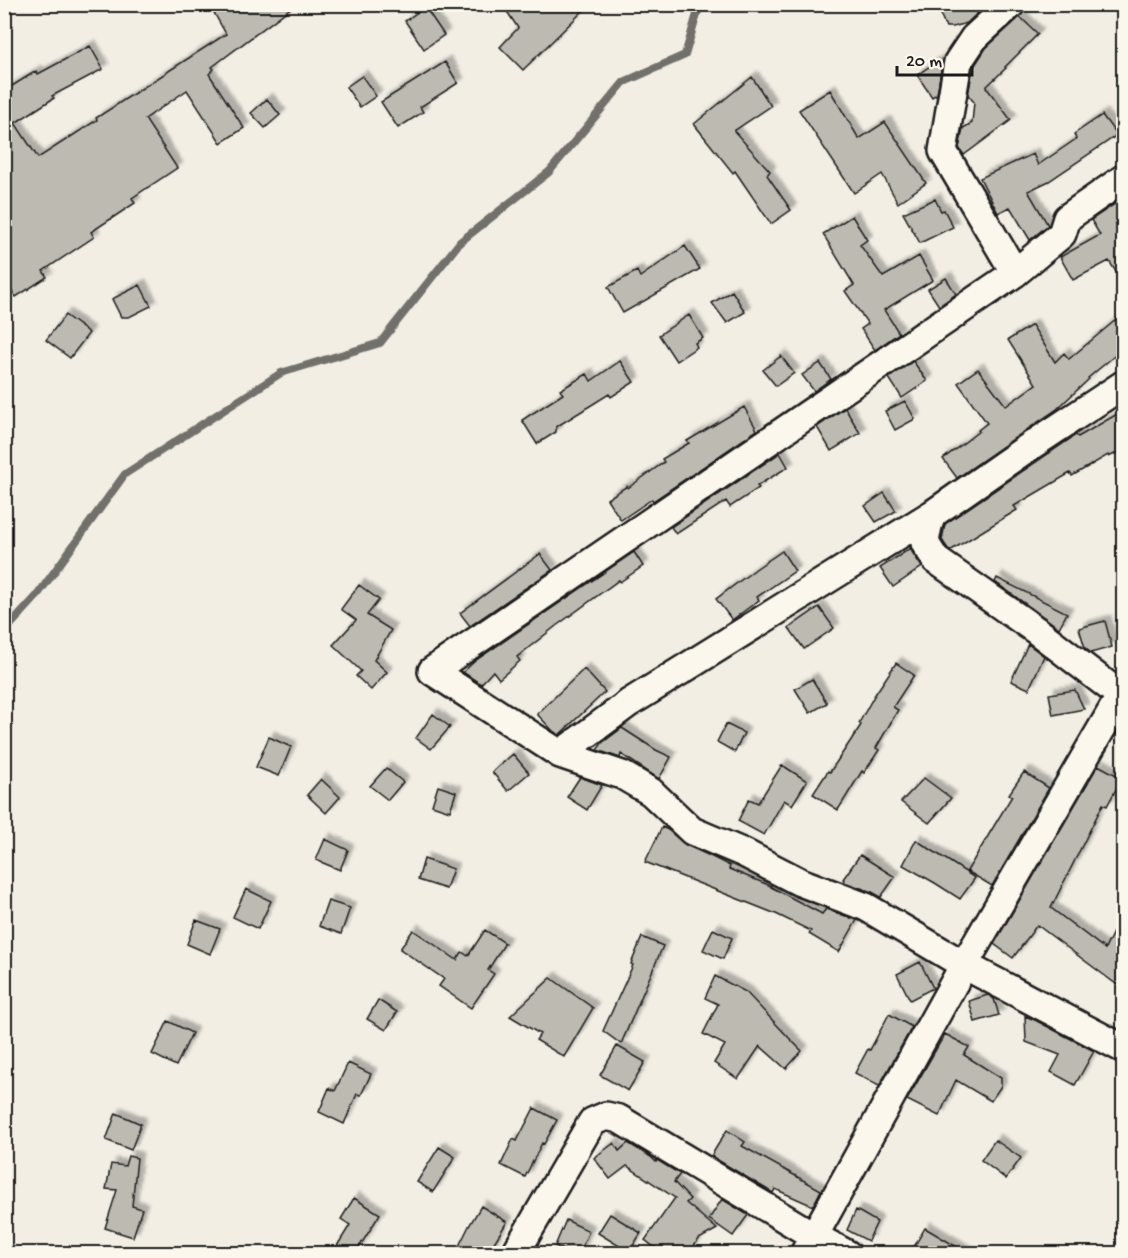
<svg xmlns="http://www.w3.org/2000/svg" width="1128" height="1258" font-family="'Gochi Hand',sans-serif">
	<defs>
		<filter id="shadow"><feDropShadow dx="5.5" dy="-5.5" stdDeviation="1.5" flood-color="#0004"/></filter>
	</defs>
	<rect width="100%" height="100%" fill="#f2eee4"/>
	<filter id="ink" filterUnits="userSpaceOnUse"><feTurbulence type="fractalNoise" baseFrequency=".0167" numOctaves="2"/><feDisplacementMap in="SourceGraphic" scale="12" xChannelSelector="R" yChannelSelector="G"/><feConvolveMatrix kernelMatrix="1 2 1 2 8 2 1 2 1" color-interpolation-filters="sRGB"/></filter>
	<g filter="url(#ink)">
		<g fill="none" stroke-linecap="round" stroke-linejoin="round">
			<path stroke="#716f6b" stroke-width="8" d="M 4,632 L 36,597 L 125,474 L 281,373 L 380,343 L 460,242 L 549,172 L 624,82 L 685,55 L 700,4"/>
		</g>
		<path fill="#bdbab1" stroke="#1c1c1c" stroke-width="1.5" filter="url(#shadow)" d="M 209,4 L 296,4 L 212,67 L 214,69 L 209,74 L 244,128 L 221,143 L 187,90 L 145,119 L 177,168 L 132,198 L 135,203 L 91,232 L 94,237 L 43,271 L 47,277 L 16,297 L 4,280 L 4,91 L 36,71 L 38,74 L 90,46 L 103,69 L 52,96 L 54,98 L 15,123 L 38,158 L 97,120 L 96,118 L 226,34 Z
			M 502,4 L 590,4 L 523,70 L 500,47 L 518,28 Z
			M 950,4 L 987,4 L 967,23 L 953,27 L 946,27 L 941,16 L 944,9 Z
			M 425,7 L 444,35 L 424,49 L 405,21 Z
			M 1020,17 L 1038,34 L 1005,67 L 1006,68 L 986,87 L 1011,120 L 964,155 L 959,148 L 963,128 L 972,123 L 974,102 L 968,95 L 973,68 L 986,48 Z
			M 939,60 L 942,64 L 937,94 L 932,97 L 917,75 Z
			M 445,62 L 458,83 L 420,107 L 423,112 L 398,128 L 381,102 Z
			M 362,76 L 376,96 L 360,107 L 346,87 Z
			M 752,77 L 771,106 L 734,131 L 770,171 L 767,175 L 791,210 L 771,224 L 735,171 L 733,173 L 694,124 Z
			M 830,90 L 859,139 L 885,122 L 926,183 L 898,203 L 882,174 L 854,193 L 799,110 Z
			M 267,99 L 280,115 L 265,128 L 251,113 Z
			M 1102,115 L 1117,135 L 1049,181 L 1028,191 L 1048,225 L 1030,240 L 1010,207 L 998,213 L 980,178 L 1033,154 L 1038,165 L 1076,139 L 1074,134 Z
			M 935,199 L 941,211 L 944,210 L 953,227 L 920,243 L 903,213 Z
			M 1124,201 L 1124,284 L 1109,261 L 1073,280 L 1060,257 L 1100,235 L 1091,220 L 1118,202 Z
			M 852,216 L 867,240 L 860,245 L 883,277 L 919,256 L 933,280 L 884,310 L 899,333 L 875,350 L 861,329 L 868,324 L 845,291 L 854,285 L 823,234 Z
			M 685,246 L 700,269 L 623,313 L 608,287 L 637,271 L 640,277 Z
			M 946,278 L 956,294 L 939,306 L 928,289 Z
			M 140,285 L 151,306 L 129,317 L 121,317 L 112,299 Z
			M 732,291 L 745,312 L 727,323 L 712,303 Z
			M 1124,313 L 1124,348 L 1088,378 L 1089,379 L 1057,409 L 957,478 L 943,459 L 979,431 L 978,430 L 987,423 L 958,383 L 978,369 L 1006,406 L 1036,384 L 1008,340 L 1032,325 L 1055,362 L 1064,353 L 1069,359 Z
			M 65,315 L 89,333 L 70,358 L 46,340 Z
			M 689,315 L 703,338 L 695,343 L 697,347 L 676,361 L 659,335 Z
			M 781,356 L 794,373 L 776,386 L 763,370 Z
			M 620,361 L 634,382 L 611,397 L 609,394 L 556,427 L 556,432 L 537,444 L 522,420 L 563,394 L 560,390 L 587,374 L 591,381 Z
			M 913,361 L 927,381 L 902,398 L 889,378 Z
			M 820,363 L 831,379 L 814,391 L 802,375 Z
			M 905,401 L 915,419 L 895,430 L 885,411 Z
			M 744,407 L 757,430 L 653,501 L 652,499 L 621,520 L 607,499 L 627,486 L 628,488 L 664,462 L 662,459 L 689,443 L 687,441 Z
			M 845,408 L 860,433 L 831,451 L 817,427 Z
			M 1124,410 L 1124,449 L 1109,457 L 1108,455 L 1072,476 L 1070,473 L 1014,506 L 1017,510 L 950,551 L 948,549 L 942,540 L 945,524 L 1076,435 L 1078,437 Z
			M 780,453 L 788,467 L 757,486 L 759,488 L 730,507 L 726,501 L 676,534 L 671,527 Z
			M 884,493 L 896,511 L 876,522 L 865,506 Z
			M 911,548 L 912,552 L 922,567 L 893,587 L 880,568 Z
			M 782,551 L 795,571 L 757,597 L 759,600 L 732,620 L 716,599 L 757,568 Z
			M 634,552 L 643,566 L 620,582 L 619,580 L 556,626 L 517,657 L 520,661 L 499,679 L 493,671 L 481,684 L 463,672 L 475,661 Z
			M 540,554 L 552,570 L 470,626 L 460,613 Z
			M 997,578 L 1067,613 L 1059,628 L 995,582 Z
			M 359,585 L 379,600 L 367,615 L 391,630 L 374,660 L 387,672 L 371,690 L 356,676 L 361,671 L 333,645 L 356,620 L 341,609 Z
			M 819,607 L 834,628 L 804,649 L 789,628 Z
			M 1105,621 L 1112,647 L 1091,653 L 1085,648 L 1079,628 Z
			M 1028,644 L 1044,656 L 1029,689 L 1011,681 Z
			M 896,663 L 914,675 L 893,707 L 898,710 L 876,748 L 879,750 L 864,773 L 862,771 L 838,810 L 813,794 L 828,771 L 830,772 L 861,725 L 859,723 L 874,696 Z
			M 584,669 L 605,692 L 559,735 L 553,731 L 537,714 Z
			M 812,679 L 827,703 L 810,713 L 795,689 Z
			M 1075,690 L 1084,709 L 1053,715 L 1049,694 Z
			M 433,714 L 450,727 L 431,749 L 416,738 Z
			M 726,724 L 744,733 L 735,752 L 717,742 Z
			M 622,728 L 656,750 L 671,757 L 659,779 L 621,754 L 620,758 L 597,750 L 602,743 Z
			M 269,737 L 291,747 L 279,776 L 256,767 Z
			M 513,754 L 529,773 L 508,791 L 492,772 Z
			M 782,765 L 807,781 L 792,805 L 784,800 L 764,835 L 738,821 L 749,799 L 758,803 Z
			M 1098,765 L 1122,778 L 1107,806 L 1103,804 L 1051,908 L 1105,949 L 1124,909 L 1124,990 L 1037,925 L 1013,958 L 994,944 Z
			M 386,768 L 403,782 L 388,800 L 370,786 Z
			M 1024,772 L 1049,788 L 992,886 L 967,871 L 1012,796 L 1009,794 Z
			M 580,777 L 602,785 L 587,810 L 567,797 Z
			M 924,778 L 951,798 L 929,823 L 901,802 Z
			M 321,779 L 340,797 L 326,813 L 307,795 Z
			M 438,786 L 456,792 L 450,811 L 432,805 Z
			M 662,827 L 668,830 L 686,845 L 710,856 L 730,866 L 729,869 L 771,886 L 771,887 L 822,914 L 826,909 L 857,920 L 839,952 L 809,934 L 811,931 L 776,914 L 645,862 Z
			M 325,839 L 348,850 L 340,870 L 316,860 Z
			M 916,840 L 975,878 L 960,899 L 935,883 L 903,865 Z
			M 860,855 L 895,877 L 881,897 L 872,892 L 844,882 L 845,880 L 843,879 Z
			M 424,859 L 453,869 L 446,889 L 418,880 Z
			M 246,889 L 271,901 L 258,929 L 233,917 Z
			M 328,901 L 350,908 L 341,934 L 319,926 Z
			M 196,920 L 220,929 L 210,954 L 187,944 Z
			M 713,929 L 732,938 L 723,959 L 703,950 Z
			M 413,930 L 457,960 L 462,952 L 468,956 L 485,930 L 505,943 L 488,970 L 494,974 L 471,1008 L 439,986 L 444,979 L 400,949 Z
			M 642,937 L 663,946 L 621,1044 L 603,1031 L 633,965 L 631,964 Z
			M 920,962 L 933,988 L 910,1000 L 897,974 Z
			M 715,976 L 746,992 L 791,1040 L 802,1051 L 786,1069 L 760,1046 L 738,1079 L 714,1063 L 725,1045 L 703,1034 L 718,1004 L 705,998 Z
			M 551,978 L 593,1008 L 564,1057 L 536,1040 L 540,1034 L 510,1016 Z
			M 988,995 L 994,999 L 999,1015 L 975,1022 L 969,1001 Z
			M 378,1000 L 397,1012 L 386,1030 L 367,1019 Z
			M 889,1014 L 912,1027 L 879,1086 L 855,1073 L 868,1049 L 870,1050 Z
			M 1025,1016 L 1035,1020 L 1094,1051 L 1075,1085 L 1051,1072 L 1060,1055 L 1026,1042 Z
			M 168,1021 L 192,1033 L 176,1066 L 152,1054 Z
			M 945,1034 L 969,1047 L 964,1055 L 1001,1078 L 1001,1086 L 991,1101 L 956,1080 L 939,1116 L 907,1100 Z
			M 617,1046 L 645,1062 L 628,1091 L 600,1075 Z
			M 348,1063 L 371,1074 L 361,1095 L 357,1094 L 344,1124 L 319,1112 L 329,1088 L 335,1091 Z
			M 534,1108 L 557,1120 L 544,1144 L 542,1143 L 525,1177 L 501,1165 L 513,1139 L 517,1141 Z
			M 116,1113 L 141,1124 L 131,1150 L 106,1140 Z
			M 727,1130 L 745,1142 L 742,1146 L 821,1190 L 813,1206 L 775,1189 L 773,1193 L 711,1156 Z
			M 995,1140 L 1021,1158 L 1006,1179 L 981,1160 Z
			M 614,1143 L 619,1151 L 628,1143 L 651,1157 L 656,1162 L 657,1160 L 680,1174 L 674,1182 L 690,1199 L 686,1203 L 717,1229 L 699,1239 L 688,1254 L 663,1254 L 645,1240 L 675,1198 L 627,1166 L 610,1179 L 594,1158 Z
			M 439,1147 L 455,1157 L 433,1192 L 417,1182 Z
			M 128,1156 L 137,1158 L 132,1206 L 142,1209 L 133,1237 L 105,1228 L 117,1190 L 106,1189 L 111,1164 L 125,1166 Z
			M 354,1198 L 380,1214 L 355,1254 L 332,1254 L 350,1225 L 341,1219 Z
			M 722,1199 L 748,1215 L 733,1236 L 709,1219 Z
			M 481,1206 L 507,1222 L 487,1254 L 455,1254 L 469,1226 Z
			M 856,1210 L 877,1222 L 868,1241 L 847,1230 Z
			M 610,1214 L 641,1233 L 629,1252 L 598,1233 Z
			M 566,1220 L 589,1231 L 579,1254 L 573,1254 L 555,1246 Z
			M 925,1228 L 969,1254 L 910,1254 Z"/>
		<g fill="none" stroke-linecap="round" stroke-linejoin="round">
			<defs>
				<path id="minor" d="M 1011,4 L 974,38 L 958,62 L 943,151 L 1015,273
					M 1124,384 L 1023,451 L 934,513 C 927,522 927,532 925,543 L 936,560 L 1037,631 L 1124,698
					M 934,513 L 629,703 L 560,754 L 432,671 L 1015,273 L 1062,234 L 1067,218 L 1124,178
					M 560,754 L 622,775 L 651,792 L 692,831 L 744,853 L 800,882 L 866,907 L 964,965 L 1124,1049
					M 515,1254 L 592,1122 L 606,1116 L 619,1119 L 814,1236 L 847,1254
					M 804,1254 L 964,965 L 1124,690"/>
			</defs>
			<use href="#minor" stroke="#1c1c1c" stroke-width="32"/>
			<use href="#minor" stroke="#fbf7ec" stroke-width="27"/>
		</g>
	</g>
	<rect width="1128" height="1258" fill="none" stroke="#fbf7ec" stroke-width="24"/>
	<rect x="12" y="12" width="1104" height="1234" fill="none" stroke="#1c1c1c" stroke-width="2" filter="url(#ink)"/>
	<path d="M897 66v9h75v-9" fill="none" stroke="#1c1c1c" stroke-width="3"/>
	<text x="906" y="66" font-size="18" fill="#1c1c1c" stroke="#fbf7ec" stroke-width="4.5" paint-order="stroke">20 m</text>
</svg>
